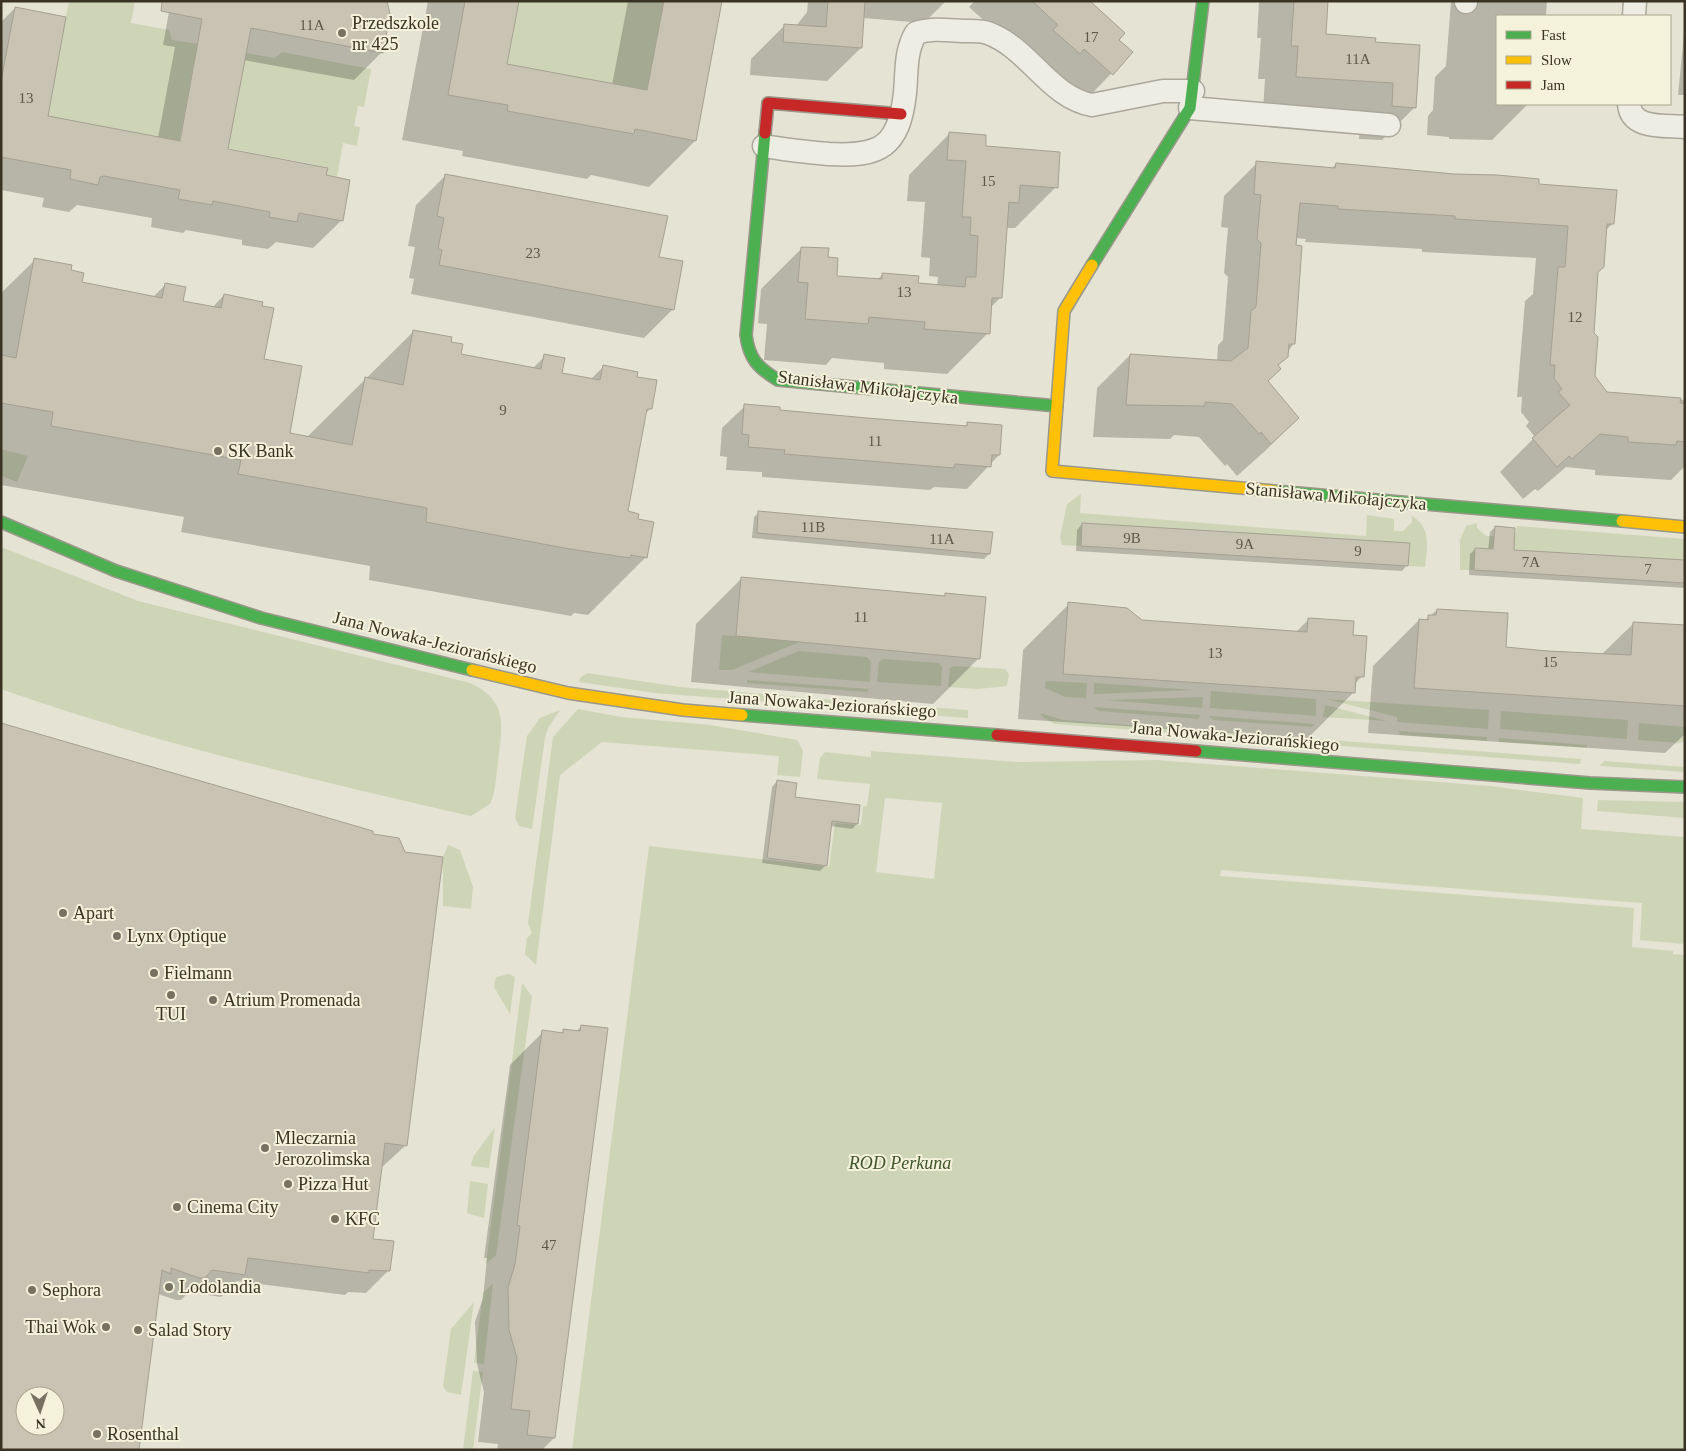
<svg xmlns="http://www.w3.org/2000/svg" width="1686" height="1451" font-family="Georgia,serif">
	<rect width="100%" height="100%" fill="#e5e3d3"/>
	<path fill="#ced5b7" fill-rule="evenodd" d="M 69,1 L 135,1 L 131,23 L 169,30 L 172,40 L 198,44 L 179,141 L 47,116 Z
		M 519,1 L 664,1 L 647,90 L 507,64 Z
		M 282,52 L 371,69 L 364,107 L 358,106 L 354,126 L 360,127 L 357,146 L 343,143 L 337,177 L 326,175 L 327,167 L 227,148 L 246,53 L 275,58 Z
		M 1,449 L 28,456 L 17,482 L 1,476 Z
		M 1081,494 L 1080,513 L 1366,536 L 1367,515 L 1394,519 L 1394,531 L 1403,531 L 1412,522 L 1412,516 C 1432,528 1427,548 1425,567 L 1408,566 L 1409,543 L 1308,537 L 1306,560 L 1290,559 L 1291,536 L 1082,523 L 1081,546 L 1062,545 L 1060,537 L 1067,504 Z
		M 1477,523 L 1477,528 L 1486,536 L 1515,537 L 1517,526 L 1685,539 L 1685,560 L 1611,556 L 1610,579 L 1588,577 L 1589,555 L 1475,548 L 1474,570 L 1460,570 L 1460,540 L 1466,526 Z
		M 1,547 L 138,601 L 470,683 C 509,701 502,726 498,762 C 496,776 496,791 490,804 L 471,816 L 453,812 C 301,777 148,741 1,689 Z
		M 722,635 L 802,641 L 732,670 L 719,670 Z
		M 799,651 L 867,657 L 871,662 L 870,682 L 748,672 Z
		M 883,659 L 939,663 L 942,667 L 941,686 L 877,682 L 879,662 Z
		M 954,666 L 1005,669 L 1009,674 L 1007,686 L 978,689 L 948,687 L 950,668 Z
		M 587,673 L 680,687 L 859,702 L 859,709 L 655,693 L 579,682 L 580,678 Z
		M 747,680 L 869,689 L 867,692 L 747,683 Z
		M 1046,681 L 1087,683 L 1086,698 L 1065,697 L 1045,688 Z
		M 1094,683 L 1194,690 L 1097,694 L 1094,694 Z
		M 1211,691 L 1316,699 L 1316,716 L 1210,708 Z
		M 1203,697 L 1202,708 L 1105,700 Z
		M 1326,699 L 1489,710 L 1488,729 L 1397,722 L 1397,717 Z
		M 875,703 L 968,710 L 968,718 L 874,711 Z
		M 1325,705 L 1387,721 L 1323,717 Z
		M 1094,707 L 1201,715 L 1198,719 L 1098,711 Z
		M 578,709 L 621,717 L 710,725 L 797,740 L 803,751 L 800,777 L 777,775 L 779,756 L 602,742 L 560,775 L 536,965 L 525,954 L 527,938 L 532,933 L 528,923 L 553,737 Z
		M 560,710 L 548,728 L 545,738 L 532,829 L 519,826 L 515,818 L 527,736 L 540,718 Z
		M 1501,711 L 1628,720 L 1627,739 L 1500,729 Z
		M 1040,713 L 1063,720 L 1581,759 L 1580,764 L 1055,724 L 1044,718 Z
		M 1209,716 L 1315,724 L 1312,727 L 1213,720 Z
		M 1639,723 L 1685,727 L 1685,741 L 1679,743 L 1638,740 Z
		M 1398,731 L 1487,737 L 1487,741 L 1401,735 Z
		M 1499,738 L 1587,745 L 1587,748 L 1499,742 Z
		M 871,751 L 1019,762 L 1156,760 L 1490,786 L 1583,798 L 1581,829 L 1685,837 L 1685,944 L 1640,940 L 1642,903 L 1221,870 L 1220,876 L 1634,908 L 1632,947 L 1673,951 L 1673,954 L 1685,955 L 1685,1450 L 572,1450 L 649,846 L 829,867 L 835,823 L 861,825 L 863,806 L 867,806 L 870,784 L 817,779 L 820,758 L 825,752 L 871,757 ZM 885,798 L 942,803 L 934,879 L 876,872 Z
		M 1604,761 L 1685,767 L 1685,772 L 1600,766 Z
		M 1598,800 L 1685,802 L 1685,818 L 1597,811 Z
		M 448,845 L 460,850 L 473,887 L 471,909 L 443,906 L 443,857 Z
		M 509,974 L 515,977 L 510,1014 L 494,987 L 496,977 Z
		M 522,983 L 532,996 L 496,1255 L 486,1264 Z
		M 495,1127 L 489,1168 L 471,1166 L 473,1157 Z
		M 470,1181 L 488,1184 L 484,1218 L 467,1213 Z
		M 493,1283 L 484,1364 L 474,1363 L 483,1293 Z
		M 474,1302 L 461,1395 L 447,1392 L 443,1386 L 451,1329 Z
		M 473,1371 L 483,1372 L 473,1450 L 463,1450 Z"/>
	<path fill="#0003" fill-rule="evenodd" d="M 171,1 L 382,52 L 354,80 L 243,60 L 227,150 L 325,176 L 342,220 L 313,248 L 276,242 L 268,249 L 242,245 L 242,240 L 186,230 L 183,233 L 151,227 L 152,218 L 77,205 L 69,212 L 42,207 L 44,198 L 1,190 L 1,22 L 15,8 L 47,117 L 158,138 L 175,47 L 163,45 Z
		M 428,1 L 517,1 L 505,65 L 612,85 L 628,1 L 721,1 L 695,141 L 649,187 L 591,175 L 587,179 L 462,156 L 463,151 L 402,140 Z
		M 808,1 L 946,1 L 924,23 L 863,18 L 861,48 L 827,81 L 750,75 L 751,59 L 784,26 L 796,26 L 807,12 Z
		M 975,1 L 1088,1 L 1117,40 L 1131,53 L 1079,107 L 969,7 Z
		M 1259,1 L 1327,1 L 1325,36 L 1374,43 L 1415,107 L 1382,140 L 1359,139 L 1361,116 L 1263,110 L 1265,79 L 1258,79 L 1261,38 L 1257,38 Z
		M 1451,1 L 1547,1 L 1546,16 L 1497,16 L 1497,104 L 1528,104 L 1492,140 L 1449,139 L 1449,137 L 1427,135 L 1428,116 L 1433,110 L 1435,77 L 1446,66 Z
		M 1685,24 L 1685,95 L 1678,95 Z
		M 950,133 L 985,147 L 1056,187 L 1015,228 L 1006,228 L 1000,298 L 990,308 L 988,333 L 947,374 L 884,369 L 884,363 L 832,358 L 826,365 L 764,360 L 767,324 L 758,323 L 761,289 L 802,248 L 826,258 L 835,277 L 877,280 L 883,274 L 917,284 L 937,286 L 938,277 L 929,276 L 930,258 L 921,257 L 925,202 L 907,201 L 909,175 Z
		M 1257,163 L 1331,169 L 1336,164 L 1537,185 L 1613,223 L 1606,230 L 1597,272 L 1593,334 L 1594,377 L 1606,393 L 1685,400 L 1685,466 L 1671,480 L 1595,475 L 1595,470 L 1566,467 L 1538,491 L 1535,489 L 1523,499 L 1500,472 L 1535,437 L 1526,426 L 1529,422 L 1521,412 L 1522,397 L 1517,397 L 1525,301 L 1533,294 L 1536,258 L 1422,252 L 1422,249 L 1305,242 L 1306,239 L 1295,238 L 1294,343 L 1267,382 L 1298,418 L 1265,451 L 1237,476 L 1227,464 L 1225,466 L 1199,437 L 1174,435 L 1170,439 L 1093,437 L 1097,388 L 1130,355 L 1217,362 L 1218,345 L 1223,340 L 1228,277 L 1224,273 L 1228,228 L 1221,227 L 1224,196 Z
		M 445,176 L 658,258 L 673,309 L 644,338 L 411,294 L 414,279 L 409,278 L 415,247 L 408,246 L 416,205 Z
		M 35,260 L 70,271 L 81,283 L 153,297 L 166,284 L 182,302 L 212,308 L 224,295 L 263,360 L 288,434 L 307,437 L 414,331 L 450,343 L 460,355 L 532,369 L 545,356 L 560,374 L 591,379 L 603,367 L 636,378 L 651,408 L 645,414 L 626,512 L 637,520 L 646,557 L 588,615 L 574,613 L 571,616 L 369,580 L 370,566 L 181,532 L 184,517 L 1,485 L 1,293 Z
		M 745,406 L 778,411 L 964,427 L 967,424 L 999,455 L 967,489 L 934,487 L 930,490 L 762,477 L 762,472 L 726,470 L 727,457 L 720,456 L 722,428 Z
		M 759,512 L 989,554 L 984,559 L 752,538 L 754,517 Z
		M 1082,524 L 1407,565 L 1402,571 L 1076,551 L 1077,530 Z
		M 1495,527 L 1513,551 L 1685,561 L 1685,588 L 1469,575 L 1470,554 L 1475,549 L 1488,550 L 1490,532 Z
		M 742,578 L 943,597 L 945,595 L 979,658 L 933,704 L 691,682 L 696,624 Z
		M 1069,604 L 1141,621 L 1296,632 L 1309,619 L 1351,636 L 1362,676 L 1354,685 L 1354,692 L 1308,738 L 1018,719 L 1023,650 Z
		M 1437,610 L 1504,648 L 1602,654 L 1634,623 L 1685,626 L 1685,734 L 1665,753 L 1368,733 L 1373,666 L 1419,620 L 1424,621 Z
		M 1,725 L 405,1146 L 381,1168 L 372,1240 L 389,1270 L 366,1293 L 348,1292 L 345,1295 L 237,1281 L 221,1297 L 189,1292 L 181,1300 L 176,1300 L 158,1294 L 138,1450 L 1,1450 ZM 25,1396 L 55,1396 L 55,1426 L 25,1426 Z
		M 777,781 L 794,798 L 857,824 L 852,829 L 830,826 L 825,866 L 820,871 L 762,863 L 772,787 Z
		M 581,1026 L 607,1029 L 554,1438 L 542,1450 L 497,1450 L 498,1444 L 478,1442 L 484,1392 L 477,1364 L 475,1322 L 483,1298 L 487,1258 L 484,1258 L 510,1065 L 543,1032 L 560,1034 L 564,1030 L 576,1032 Z"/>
	<path fill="#c9c3b4" stroke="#a5a092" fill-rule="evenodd" d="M 162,1 L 387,1 L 390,14 L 383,53 L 251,28 L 228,149 L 328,168 L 326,175 L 350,180 L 343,221 L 299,213 L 297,222 L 269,217 L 270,212 L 213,201 L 212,205 L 178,199 L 180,190 L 104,176 L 100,177 L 98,185 L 70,179 L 71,170 L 1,157 L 1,81 L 15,7 L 66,17 L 48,116 L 180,141 L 202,19 L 161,11 Z
		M 465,1 L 519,1 L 507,64 L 647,90 L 664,1 L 722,1 L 696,141 L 635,129 L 634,134 L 507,111 L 508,105 L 448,95 Z
		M 828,1 L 865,1 L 862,48 L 783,42 L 784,24 L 826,27 Z
		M 1032,1 L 1090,1 L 1125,33 L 1119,40 L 1133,52 L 1113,75 L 1084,49 L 1080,54 L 1053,30 L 1058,25 Z
		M 1294,1 L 1328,1 L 1326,34 L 1376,38 L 1375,42 L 1420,45 L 1416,108 L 1392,106 L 1393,83 L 1296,77 L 1298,46 L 1291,46 Z
		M 949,132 L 986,135 L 986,146 L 1060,152 L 1058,188 L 1020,185 L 1019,203 L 1009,202 L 1002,298 L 992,298 L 990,334 L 924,329 L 925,322 L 869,317 L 868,324 L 805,319 L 808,283 L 798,282 L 801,247 L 829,248 L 828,257 L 838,258 L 837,276 L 882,279 L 882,273 L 919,276 L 918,283 L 965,287 L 966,277 L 976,277 L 978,236 L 970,235 L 971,217 L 962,217 L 966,161 L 947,160 Z
		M 1256,161 L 1335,168 L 1336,163 L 1454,174 L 1497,175 L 1539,179 L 1539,184 L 1617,190 L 1614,224 L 1607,224 L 1604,267 L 1598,272 L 1594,333 L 1598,337 L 1595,376 L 1607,392 L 1681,398 L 1680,403 L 1685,403 L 1685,442 L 1677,441 L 1676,445 L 1628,442 L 1628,437 L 1600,434 L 1572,459 L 1569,456 L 1557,467 L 1532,438 L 1570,405 L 1558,392 L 1562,389 L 1554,378 L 1555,365 L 1550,365 L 1558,267 L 1565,267 L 1568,226 L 1455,219 L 1455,216 L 1338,209 L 1338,206 L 1300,203 L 1296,245 L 1302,246 L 1295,344 L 1289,344 L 1288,357 L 1278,365 L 1281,369 L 1268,381 L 1299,418 L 1271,444 L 1261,432 L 1259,434 L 1232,404 L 1205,402 L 1205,406 L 1126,405 L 1130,354 L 1231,361 L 1248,348 L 1251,311 L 1256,307 L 1261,243 L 1257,239 L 1261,195 L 1254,194 Z
		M 445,174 L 668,216 L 659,257 L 683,261 L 674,310 L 439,265 L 442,250 L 438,249 L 444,218 L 437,216 Z
		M 34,258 L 72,265 L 71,270 L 84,273 L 82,282 L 162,298 L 165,283 L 186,287 L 183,301 L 221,308 L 224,294 L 263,302 L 262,306 L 274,308 L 264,359 L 302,366 L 290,433 L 352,445 L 365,377 L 403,385 L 413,330 L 452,337 L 451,342 L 463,344 L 461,354 L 541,369 L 544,354 L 565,358 L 562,373 L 600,380 L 603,365 L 638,372 L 637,377 L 657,380 L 652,409 L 647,409 L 628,511 L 639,514 L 638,519 L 654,522 L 647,558 L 631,555 L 630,558 L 570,549 L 426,522 L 427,508 L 238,474 L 241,460 L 51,426 L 53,412 L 1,403 L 1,355 L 16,358 Z
		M 744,404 L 780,407 L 780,410 L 867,418 L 967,426 L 967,422 L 1002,425 L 1000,455 L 992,455 L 991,467 L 955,464 L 954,468 L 784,454 L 785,450 L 748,447 L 749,435 L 742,434 Z
		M 758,511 L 993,532 L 990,554 L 757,533 Z
		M 1082,523 L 1410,543 L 1408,566 L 1081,546 Z
		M 1495,526 L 1515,528 L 1514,550 L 1685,560 L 1685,583 L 1474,570 L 1475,548 L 1493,549 Z
		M 741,577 L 945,596 L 945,593 L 986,597 L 980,659 L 736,636 Z
		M 1068,602 L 1127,608 L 1142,620 L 1307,632 L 1308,618 L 1354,621 L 1353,635 L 1367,636 L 1364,677 L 1356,677 L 1355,693 L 1063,674 Z
		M 1437,609 L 1508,613 L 1506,647 L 1547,651 L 1631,655 L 1633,622 L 1685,625 L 1685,706 L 1414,688 L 1419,619 L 1428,620 L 1428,615 L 1436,615 Z
		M 1,723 L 373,831 L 373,834 L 399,838 L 405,852 L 443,857 L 407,1146 L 385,1143 L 373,1239 L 394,1241 L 390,1271 L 369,1270 L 369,1273 L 248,1258 L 245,1275 L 212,1270 L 205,1278 L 199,1278 L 171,1268 L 171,1274 L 162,1270 L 139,1450 L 1,1450 ZM 25,1396 L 55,1396 L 55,1426 L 25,1426 Z
		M 777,780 L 797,783 L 795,797 L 860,805 L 858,824 L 832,821 L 827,866 L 767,858 Z
		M 581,1025 L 608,1028 L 555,1438 L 527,1435 L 530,1411 L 511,1409 L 517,1358 L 509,1330 L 508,1288 L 515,1264 L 520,1226 L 517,1225 L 542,1030 L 563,1033 L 563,1029 L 580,1031 Z"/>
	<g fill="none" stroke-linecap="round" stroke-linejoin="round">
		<defs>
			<path id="street" d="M 1466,2 L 1466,1
				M 1634,16 L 1635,1
				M 1629,104 C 1631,130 1665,125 1685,127
				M 1190,108 L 1389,125
				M 764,146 C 786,150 807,152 829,154 C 880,157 899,147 905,93 C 907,72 905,51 916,33 C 931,28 945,30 962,31 C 970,31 980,30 988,33 C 1029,48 1049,97 1092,105 L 1163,91 L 1193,91"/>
			<path id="fast" d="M 765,133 L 746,335 C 749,359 758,368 778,380 L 1057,406
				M 1092,265 L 1190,108 L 1203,1
				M 1274,491 L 1622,521
				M 1,522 L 116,571 L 261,618 L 472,670
				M 742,715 L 997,735
				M 1196,751 L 1590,783 L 1685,787"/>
			<path id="slow" d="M 1092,265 L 1064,311 L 1052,471 L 1274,491
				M 1622,521 L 1685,527
				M 472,670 L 568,693 L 683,710 L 742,715"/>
			<path id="jam" d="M 765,133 L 768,103 L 901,114
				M 997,735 L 1196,751"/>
		</defs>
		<use href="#street" stroke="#aba89b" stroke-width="25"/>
		<use href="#fast" stroke="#9a978b" stroke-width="14"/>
		<use href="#slow" stroke="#9a978b" stroke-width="14"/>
		<use href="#jam" stroke="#9a978b" stroke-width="14"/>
		<use href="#street" stroke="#eeede4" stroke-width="22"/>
		<use href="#fast" stroke="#4caf50" stroke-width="11"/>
		<use href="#slow" stroke="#ffc107" stroke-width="11"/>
		<use href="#jam" stroke="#c62828" stroke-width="11"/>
	</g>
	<g fill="#767161" stroke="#f4f2db" stroke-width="2">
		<circle cx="342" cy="33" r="5"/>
		<circle cx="218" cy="451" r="5"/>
		<circle cx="63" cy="913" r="5"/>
		<circle cx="117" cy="936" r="5"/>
		<circle cx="154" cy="973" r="5"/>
		<circle cx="171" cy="995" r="5"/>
		<circle cx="213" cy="1000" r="5"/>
		<circle cx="265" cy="1148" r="5"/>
		<circle cx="288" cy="1184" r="5"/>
		<circle cx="177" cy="1207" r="5"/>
		<circle cx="335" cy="1219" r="5"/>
		<circle cx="169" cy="1287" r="5"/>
		<circle cx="32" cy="1290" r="5"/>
		<circle cx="106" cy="1327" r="5"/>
		<circle cx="138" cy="1330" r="5"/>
		<circle cx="97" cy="1434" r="5"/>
	</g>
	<g text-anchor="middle" stroke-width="4" stroke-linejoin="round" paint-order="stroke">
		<g font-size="15" fill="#5e5747">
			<text x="312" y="30">11A</text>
			<text x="1091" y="42">17</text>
			<text x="1358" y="64">11A</text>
			<text x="26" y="103">13</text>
			<text x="988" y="186">15</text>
			<text x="533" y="258">23</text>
			<text x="904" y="297">13</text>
			<text x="1575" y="322">12</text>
			<text x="503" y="415">9</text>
			<text x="875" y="446">11</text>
			<text x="813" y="532">11B</text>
			<text x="1132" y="543">9B</text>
			<text x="942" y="544">11A</text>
			<text x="1245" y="549">9A</text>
			<text x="1358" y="556">9</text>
			<text x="1531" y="567">7A</text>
			<text x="1648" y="574">7</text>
			<text x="861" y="622">11</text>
			<text x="1215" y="658">13</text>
			<text x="1550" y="667">15</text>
			<text x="549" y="1250">47</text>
		</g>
		<g font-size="18" fill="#3a3323" stroke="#f4f2db" text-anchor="start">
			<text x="352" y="29">Przedszkole<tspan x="352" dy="21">nr 425</tspan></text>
			<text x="228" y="457">SK Bank</text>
			<text x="73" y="919">Apart</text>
			<text x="127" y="942">Lynx Optique</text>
			<text x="164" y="979">Fielmann</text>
			<text x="223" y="1006">Atrium Promenada</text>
			<text x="171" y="1020" text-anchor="middle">TUI</text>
			<text x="275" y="1144">Mleczarnia<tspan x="275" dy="21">Jerozolimska</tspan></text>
			<text x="298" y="1190">Pizza Hut</text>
			<text x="187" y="1213">Cinema City</text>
			<text x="345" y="1225">KFC</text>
			<text x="179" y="1293">Lodolandia</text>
			<text x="42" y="1296">Sephora</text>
			<text x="96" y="1333" text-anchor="end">Thai Wok</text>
			<text x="148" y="1336">Salad Story</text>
			<text x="107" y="1440">Rosenthal</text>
		</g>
		<g font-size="18" fill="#3a3323" stroke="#f4f2db">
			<text transform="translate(868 387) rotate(7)" y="6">Stanisława Mikołajczyka</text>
			<text transform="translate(1336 496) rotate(5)" y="6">Stanisława Mikołajczyka</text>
			<text transform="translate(435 642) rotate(14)" y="6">Jana Nowaka-Jeziorańskiego</text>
			<text transform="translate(832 704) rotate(4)" y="6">Jana Nowaka-Jeziorańskiego</text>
			<text transform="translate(1235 736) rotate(5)" y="6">Jana Nowaka-Jeziorańskiego</text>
		</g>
		<g font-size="18" font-style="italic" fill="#41552b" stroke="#f4f2db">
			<text x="900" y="1169">ROD Perkuna</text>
		</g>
	</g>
	<rect width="1686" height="1451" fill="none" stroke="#3a3323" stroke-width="5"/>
	<rect x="1496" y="15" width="175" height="90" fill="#f4f2db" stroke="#aaa691"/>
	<rect x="1506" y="31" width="25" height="8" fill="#4caf50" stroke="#aaa691"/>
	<text x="1541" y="40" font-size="15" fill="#3a3323">Fast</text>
	<rect x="1506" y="56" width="25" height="8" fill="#ffc107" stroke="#aaa691"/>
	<text x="1541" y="65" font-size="15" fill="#3a3323">Slow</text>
	<rect x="1506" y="81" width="25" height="8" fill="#c62828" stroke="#aaa691"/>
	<text x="1541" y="90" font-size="15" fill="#3a3323">Jam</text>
	<g transform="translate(40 1411) rotate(177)"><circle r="24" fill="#f4f2db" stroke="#aaa691"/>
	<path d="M0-4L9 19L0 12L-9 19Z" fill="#767161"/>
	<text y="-8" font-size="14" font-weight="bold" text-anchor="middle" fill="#3a3323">N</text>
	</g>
</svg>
